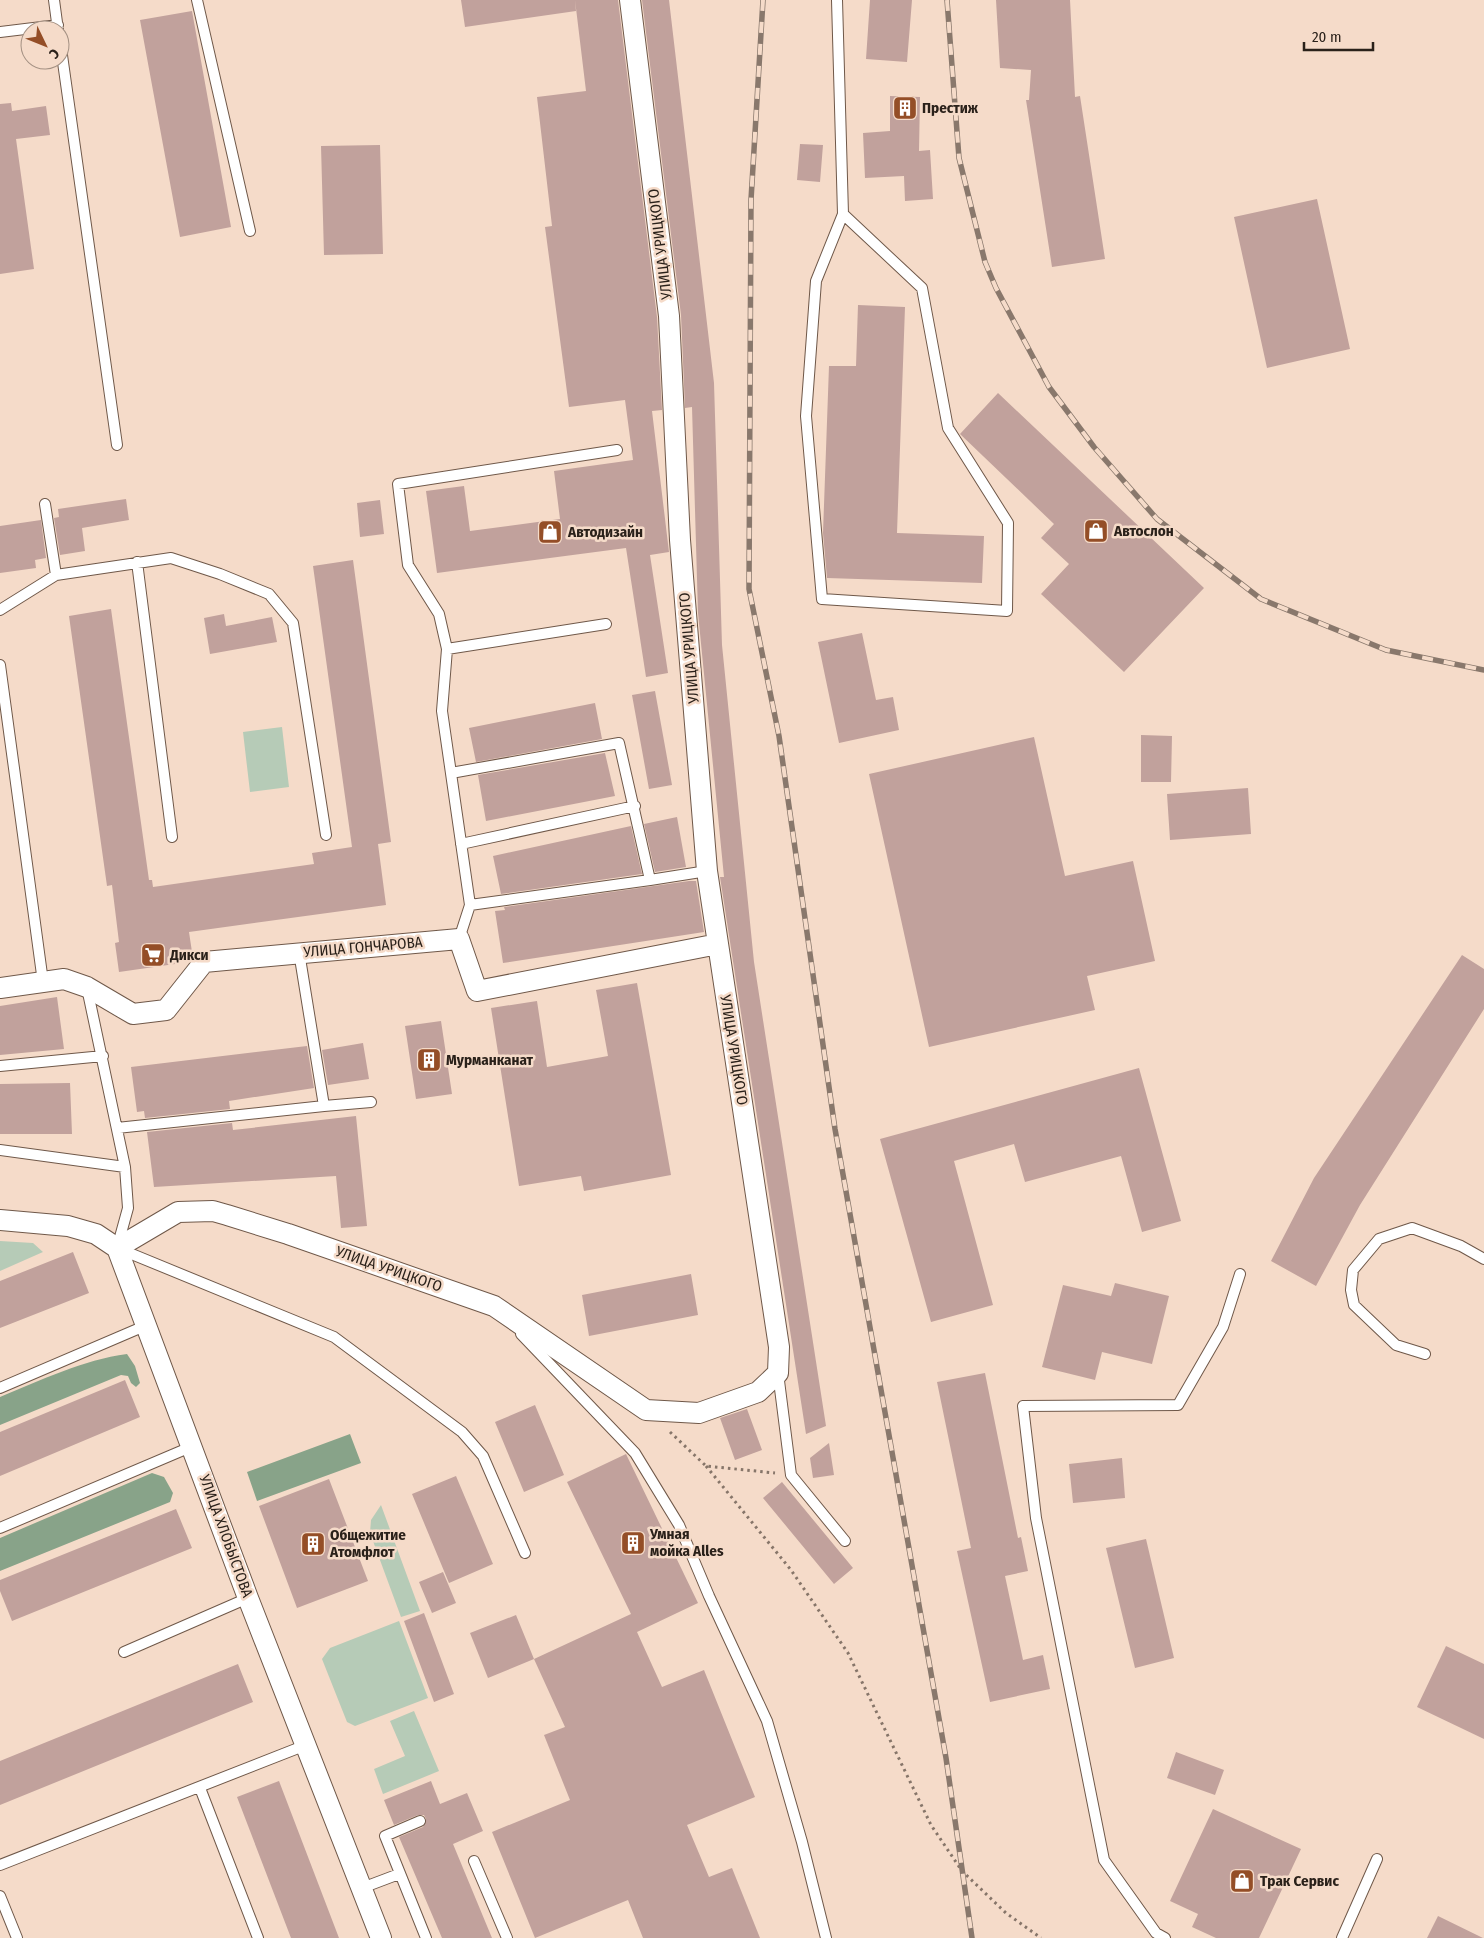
<svg xmlns="http://www.w3.org/2000/svg" width="1484" height="1938" font-family="'Fira Sans Condensed',sans-serif">
	<rect width="100%" height="100%" fill="#f5dbc9"/>
	<path fill="#b6cbb7" d="M 282,727 L 289,787 L 250,792 L 243,732 Z
		M 0,1241 L 33,1243 L 43,1252 L 0,1271 Z
		M 381,1505 L 420,1611 L 401,1617 L 370,1533 L 371,1520 Z
		M 399,1621 L 428,1698 L 355,1726 L 347,1722 L 322,1659 L 330,1648 Z
		M 414,1711 L 439,1771 L 383,1794 L 374,1769 L 405,1756 L 390,1721 Z"/>
	<path fill="#88a389" d="M 127,1354 L 135,1366 L 140,1383 L 136,1387 L 131,1383 L 128,1376 L 121,1375 L 0,1425 L 0,1397 C 41,1380 83,1360 127,1354 Z
		M 350,1434 L 361,1463 L 257,1501 L 247,1472 Z
		M 152,1473 L 164,1477 L 173,1493 L 170,1502 L 0,1571 L 0,1538 Z"/>
	<path fill="#c1a19c" d="M 461,0 L 575,0 L 576,11 L 465,27 Z
		M 575,0 L 618,0 L 657,317 L 662,410 L 652,411 L 669,552 L 650,555 L 668,673 L 646,677 L 626,548 L 437,573 L 426,491 L 464,486 L 470,531 L 560,519 L 554,471 L 633,460 L 625,400 L 569,407 L 545,227 L 552,226 L 537,97 L 586,91 Z
		M 642,0 L 669,0 L 714,383 L 722,645 L 754,962 L 826,1426 L 806,1434 L 720,877 L 724,877 L 698,613 L 692,407 L 685,408 L 681,315 Z
		M 870,0 L 912,0 L 907,62 L 866,59 Z
		M 996,0 L 1070,0 L 1075,97 L 1080,96 L 1105,259 L 1052,267 L 1026,100 L 1029,100 L 1031,70 L 1000,68 Z
		M 192,11 L 231,227 L 180,237 L 140,20 Z
		M 890,96 L 920,97 L 919,151 L 930,150 L 933,199 L 905,201 L 904,176 L 865,178 L 863,133 L 890,131 Z
		M 11,103 L 12,111 L 46,106 L 50,135 L 16,139 L 34,269 L 0,274 L 0,104 Z
		M 800,144 L 823,145 L 820,182 L 797,180 Z
		M 380,145 L 383,254 L 324,255 L 321,146 Z
		M 1317,199 L 1350,349 L 1267,368 L 1234,217 Z
		M 858,305 L 905,307 L 897,533 L 984,536 L 982,583 L 827,578 L 823,533 L 829,366 L 856,366 Z
		M 998,393 L 1204,588 L 1124,672 L 1041,594 L 1069,564 L 1041,538 L 1054,524 L 960,434 Z
		M 126,499 L 129,520 L 82,528 L 85,551 L 60,555 L 54,518 L 59,517 L 58,509 Z
		M 380,500 L 384,534 L 360,537 L 357,503 Z
		M 41,520 L 46,558 L 35,560 L 36,568 L 0,573 L 0,526 Z
		M 353,560 L 391,842 L 378,844 L 386,905 L 189,932 L 192,952 L 174,955 L 175,964 L 119,972 L 115,943 L 119,942 L 112,885 L 107,886 L 69,616 L 111,609 L 149,880 L 152,880 L 153,887 L 314,864 L 312,853 L 352,847 L 313,566 Z
		M 224,614 L 226,626 L 272,617 L 277,642 L 210,654 L 204,618 Z
		M 862,633 L 876,700 L 893,697 L 899,730 L 839,743 L 818,642 Z
		M 655,691 L 672,785 L 649,789 L 632,695 Z
		M 595,703 L 602,739 L 476,762 L 469,728 Z
		M 1141,735 L 1172,736 L 1171,782 L 1141,782 Z
		M 1034,737 L 1065,876 L 1133,861 L 1155,961 L 1087,976 L 1095,1010 L 929,1047 L 869,774 Z
		M 605,753 L 615,796 L 486,821 L 478,775 Z
		M 1248,788 L 1251,834 L 1170,840 L 1167,794 Z
		M 677,817 L 686,867 L 655,872 L 644,824 Z
		M 631,826 L 642,874 L 501,894 L 493,856 Z
		M 689,881 L 696,881 L 704,932 L 503,963 L 495,911 L 505,910 L 504,907 Z
		M 1462,955 L 1484,969 L 1484,1009 L 1360,1205 L 1316,1286 L 1271,1261 L 1314,1178 Z
		M 637,983 L 671,1175 L 584,1191 L 581,1176 L 519,1186 L 491,1008 L 537,1001 L 547,1067 L 608,1056 L 596,990 Z
		M 57,997 L 64,1049 L 0,1055 L 0,1006 Z
		M 441,1021 L 452,1094 L 416,1099 L 405,1026 Z
		M 363,1043 L 369,1079 L 328,1085 L 322,1050 Z
		M 307,1046 L 314,1088 L 229,1101 L 230,1109 L 145,1118 L 144,1111 L 137,1112 L 131,1067 Z
		M 1139,1068 L 1181,1221 L 1142,1232 L 1121,1156 L 1025,1182 L 1014,1144 L 954,1161 L 993,1305 L 931,1322 L 880,1139 Z
		M 70,1083 L 72,1134 L 0,1134 L 0,1084 Z
		M 356,1116 L 367,1226 L 341,1228 L 336,1176 L 154,1187 L 147,1132 L 232,1123 L 233,1130 Z
		M 73,1252 L 89,1293 L 0,1328 L 0,1281 Z
		M 691,1274 L 698,1315 L 589,1336 L 582,1295 Z
		M 1115,1283 L 1169,1296 L 1152,1364 L 1102,1352 L 1095,1380 L 1042,1367 L 1063,1285 L 1111,1296 Z
		M 985,1373 L 1018,1538 L 1021,1537 L 1028,1571 L 1005,1576 L 1023,1660 L 1043,1655 L 1050,1689 L 990,1702 L 957,1551 L 971,1548 L 937,1382 Z
		M 125,1380 L 140,1417 L 0,1476 L 0,1432 Z
		M 535,1405 L 564,1475 L 524,1492 L 495,1422 Z
		M 747,1409 L 762,1450 L 735,1460 L 720,1418 Z
		M 829,1443 L 834,1475 L 813,1478 L 810,1458 Z
		M 626,1454 L 698,1603 L 637,1632 L 662,1687 L 704,1670 L 755,1797 L 687,1825 L 709,1877 L 732,1868 L 760,1938 L 643,1938 L 628,1900 L 535,1938 L 492,1832 L 570,1800 L 544,1735 L 565,1727 L 534,1659 L 631,1614 L 567,1482 Z
		M 1122,1458 L 1125,1498 L 1073,1503 L 1069,1464 Z
		M 456,1476 L 493,1564 L 449,1583 L 412,1494 Z
		M 329,1479 L 368,1581 L 297,1608 L 259,1506 Z
		M 782,1482 L 853,1568 L 834,1584 L 763,1498 Z
		M 176,1509 L 192,1548 L 12,1621 L 0,1591 L 0,1580 Z
		M 1146,1539 L 1174,1658 L 1135,1668 L 1106,1548 Z
		M 443,1572 L 456,1603 L 432,1613 L 419,1582 Z
		M 424,1613 L 454,1694 L 434,1702 L 404,1621 Z
		M 516,1615 L 534,1659 L 488,1678 L 470,1633 Z
		M 1446,1646 L 1484,1664 L 1484,1739 L 1417,1707 Z
		M 238,1664 L 253,1702 L 0,1805 L 0,1761 Z
		M 1176,1752 L 1224,1770 L 1215,1795 L 1167,1778 Z
		M 279,1781 L 339,1938 L 291,1938 L 237,1797 Z
		M 431,1781 L 440,1804 L 467,1793 L 483,1831 L 453,1844 L 492,1938 L 442,1938 L 399,1837 L 423,1827 L 426,1819 L 424,1815 L 418,1815 L 394,1825 L 384,1800 Z
		M 1213,1809 L 1301,1849 L 1259,1938 L 1216,1938 L 1192,1927 L 1198,1914 L 1170,1901 Z
		M 1438,1916 L 1483,1938 L 1427,1938 Z"/>
	<g fill="none" stroke-linecap="round" stroke-linejoin="round">
		<defs>
			<path id="service" d="M 54,0 L 58,30
				M 197,0 L 250,231
				M 837,0 L 843,214 L 922,288 L 948,428 L 1008,523 L 1007,611 L 822,599 L 806,416 L 816,281 L 843,214
				M 0,32 L 58,25
				M 60,41 L 117,445
				M 45,504 L 56,575
				M 137,562 L 172,837
				M 0,610 L 56,575 L 171,558 L 220,574 L 269,594 L 293,623 L 326,835
				M 447,649 L 439,614 L 408,565 L 398,484 L 617,450
				M 0,665 L 43,982
				M 451,773 L 619,743 L 650,880 L 470,905
				M 461,844 L 635,806
				M 650,880 L 707,871
				M 459,939 L 470,905 L 442,711 L 447,649 L 606,624
				M 87,988 L 125,1167 L 128,1208 L 117,1248 L 334,1337 L 462,1432 L 483,1456 L 525,1553
				M 0,1066 L 103,1056
				M 324,1106 L 371,1102
				M 117,1128 L 324,1106 L 299,952
				M 0,1150 L 125,1167
				M 521,1334 L 635,1453 L 679,1525 L 709,1596 L 767,1721 L 802,1842 L 826,1938
				M 1425,1354 L 1396,1345 L 1354,1305 L 1351,1290 L 1353,1270 L 1379,1239 L 1412,1228 L 1461,1246 L 1484,1259
				M 778,1373 L 791,1475 L 845,1541
				M 0,1388 L 147,1325
				M 0,1528 L 193,1446
				M 124,1652 L 248,1598
				M 200,1788 L 258,1938
				M 420,1821 L 385,1836 L 426,1938
				M 474,1861 L 507,1938
				M 0,1865 L 306,1745
				M 362,1888 L 399,1874
				M 0,1896 L 17,1938
				M 1165,1938 L 1156,1933 L 1104,1860 L 1036,1518 L 1023,1406 L 1178,1405 L 1223,1327 L 1240,1274
				M 1342,1938 L 1377,1859"/>
			<path id="minor" d="M 0,988 L 64,979 L 87,987 L 133,1014 L 166,1010 L 204,962 L 459,939 L 477,991 L 718,944
				M 0,1220 L 68,1226 L 96,1234 L 117,1248 L 248,1598 L 381,1938
				M 117,1248 L 178,1212 L 213,1211 L 227,1215 L 288,1234 L 494,1306 L 646,1410 L 699,1413 L 758,1392 L 778,1373 L 779,1347 L 707,871 L 680,540 L 669,316 L 630,0"/>
		</defs>
		<use href="#service" stroke="#6f5849" stroke-width="12"/>
		<use href="#minor" stroke="#6f5849" stroke-width="22"/>
		<path stroke="#867569" stroke-width="3" stroke-dasharray="2.5 4" stroke-linecap="butt" d="M 670,1432 L 706,1466 L 775,1473
			M 706,1466 L 791,1570 L 848,1653 L 931,1825 L 962,1871 L 1006,1913 L 1041,1938"/>
		<use href="#service" stroke="#fff" stroke-width="10"/>
		<use href="#minor" stroke="#fff" stroke-width="20"/>
		<defs>
			<path id="rail" d="M 763,0 L 751,200 L 749,589 L 779,736 L 835,1129 L 946,1758 L 972,1938
				M 947,0 L 959,158 L 985,262 L 996,288 L 1049,387 L 1094,447 L 1157,519 L 1261,599 L 1386,650 L 1484,670"/>
		</defs>
		<use href="#rail" stroke="#89786c" stroke-width="5.5"/>
		<use href="#rail" stroke="#f5dbc9" stroke-width="4" stroke-dasharray="11" stroke-linecap="butt"/>
	</g>
	<defs>
		<symbol id="building-square" viewBox="-11 -11 22 22"><rect x="-9" y="-9" width="18" height="18" rx="4" fill="#944e27" stroke="#f5dbc9"/><path d="M-4-6H4V6H1V3H-1V6H-4ZM-2.5-4.3h1.7v1.8h-1.7ZM.8-4.3h1.7v1.8H.8ZM-2.5-1h1.7V.8h-1.7ZM.8-1h1.7V.8H.8Z" fill="#fff"/></symbol>
		<symbol id="shop-square" viewBox="-11 -11 22 22"><rect x="-9" y="-9" width="18" height="18" rx="4" fill="#944e27" stroke="#f5dbc9"/><path d="M-5-2.5h2.3a2.7 3.5 0 0 1 5.4 0H5L5.5 6h-11ZM-1.5-2.5h3a1.5 2.3 0 0 0-3 0Z" fill="#fff"/></symbol>
		<symbol id="supermarket-square" viewBox="-11 -11 22 22"><rect x="-9" y="-9" width="18" height="18" rx="4" fill="#944e27" stroke="#f5dbc9"/><path d="M-6-5.5h2.5l.6 2H6L4.5 2H-2.5L-4.4-4H-6ZM-1.5 3.2a1.3 1.3 0 1 0 .1 0ZM3 3.2a1.3 1.3 0 1 0 .1 0Z" fill="#fff"/></symbol>
	</defs>
	<g fill-rule="evenodd">
		<use href="#building-square" x="891" y="94" width="28" height="28"/>
		<use href="#shop-square" x="1082" y="517" width="28" height="28"/>
		<use href="#shop-square" x="536" y="518" width="28" height="28"/>
		<use href="#supermarket-square" x="139" y="941" width="28" height="28"/>
		<use href="#building-square" x="415" y="1046" width="28" height="28"/>
		<use href="#building-square" x="619" y="1529" width="28" height="28"/>
		<use href="#building-square" x="299" y="1530" width="28" height="28"/>
		<use href="#shop-square" x="1228" y="1867" width="28" height="28"/>
	</g>
	<g text-anchor="middle" stroke-width="5" stroke-linejoin="round" paint-order="stroke">
		<g font-size="15" font-weight="bold" fill="#2a211a" stroke="#f5dbc9" text-anchor="start">
			<text x="922" y="113">Престиж</text>
			<text x="1114" y="536">Автослон</text>
			<text x="568" y="537">Автодизайн</text>
			<text x="170" y="960">Дикси</text>
			<text x="446" y="1065">Мурманканат</text>
			<text x="650" y="1539">Умная<tspan x="650" dy="17">мойка Alles</tspan></text>
			<text x="330" y="1540">Общежитие<tspan x="330" dy="17">Атомфлот</tspan></text>
			<text x="1260" y="1886">Трак Сервис</text>
		</g>
		<g font-size="15" fill="#2a211a" stroke="#f5dbc9">
			<text transform="translate(660 244) rotate(-97)" y="5">УЛИЦА УРИЦКОГО</text>
			<text transform="translate(689 648) rotate(-95)" y="5">УЛИЦА УРИЦКОГО</text>
			<text transform="translate(363 947) rotate(-5)" y="5">УЛИЦА ГОНЧАРОВА</text>
			<text transform="translate(734 1050) rotate(81)" y="5">УЛИЦА УРИЦКОГО</text>
			<text transform="translate(389 1269) rotate(19)" y="5">УЛИЦА УРИЦКОГО</text>
			<text transform="translate(226 1536) rotate(70)" y="5">УЛИЦА ХЛОБЫСТОВА</text>
		</g>
	</g>
	<g transform="translate(45 45) rotate(133)"><circle r="24" fill="#f5dbc9" stroke="#a49183"/>
	<path d="M0-4L9 19L0 12L-9 19Z" fill="#944e27"/>
	<text y="-8" font-size="14" font-weight="bold" text-anchor="middle" fill="#2a211a">С</text>
	</g>
	<path d="M1304 42v8h69v-8" fill="none" stroke="#2a211a" stroke-width="2.5"/>
	<text x="1312" y="42" font-size="15" fill="#2a211a" stroke="#f5dbc9" stroke-width="4" paint-order="stroke">20 m</text>
</svg>
